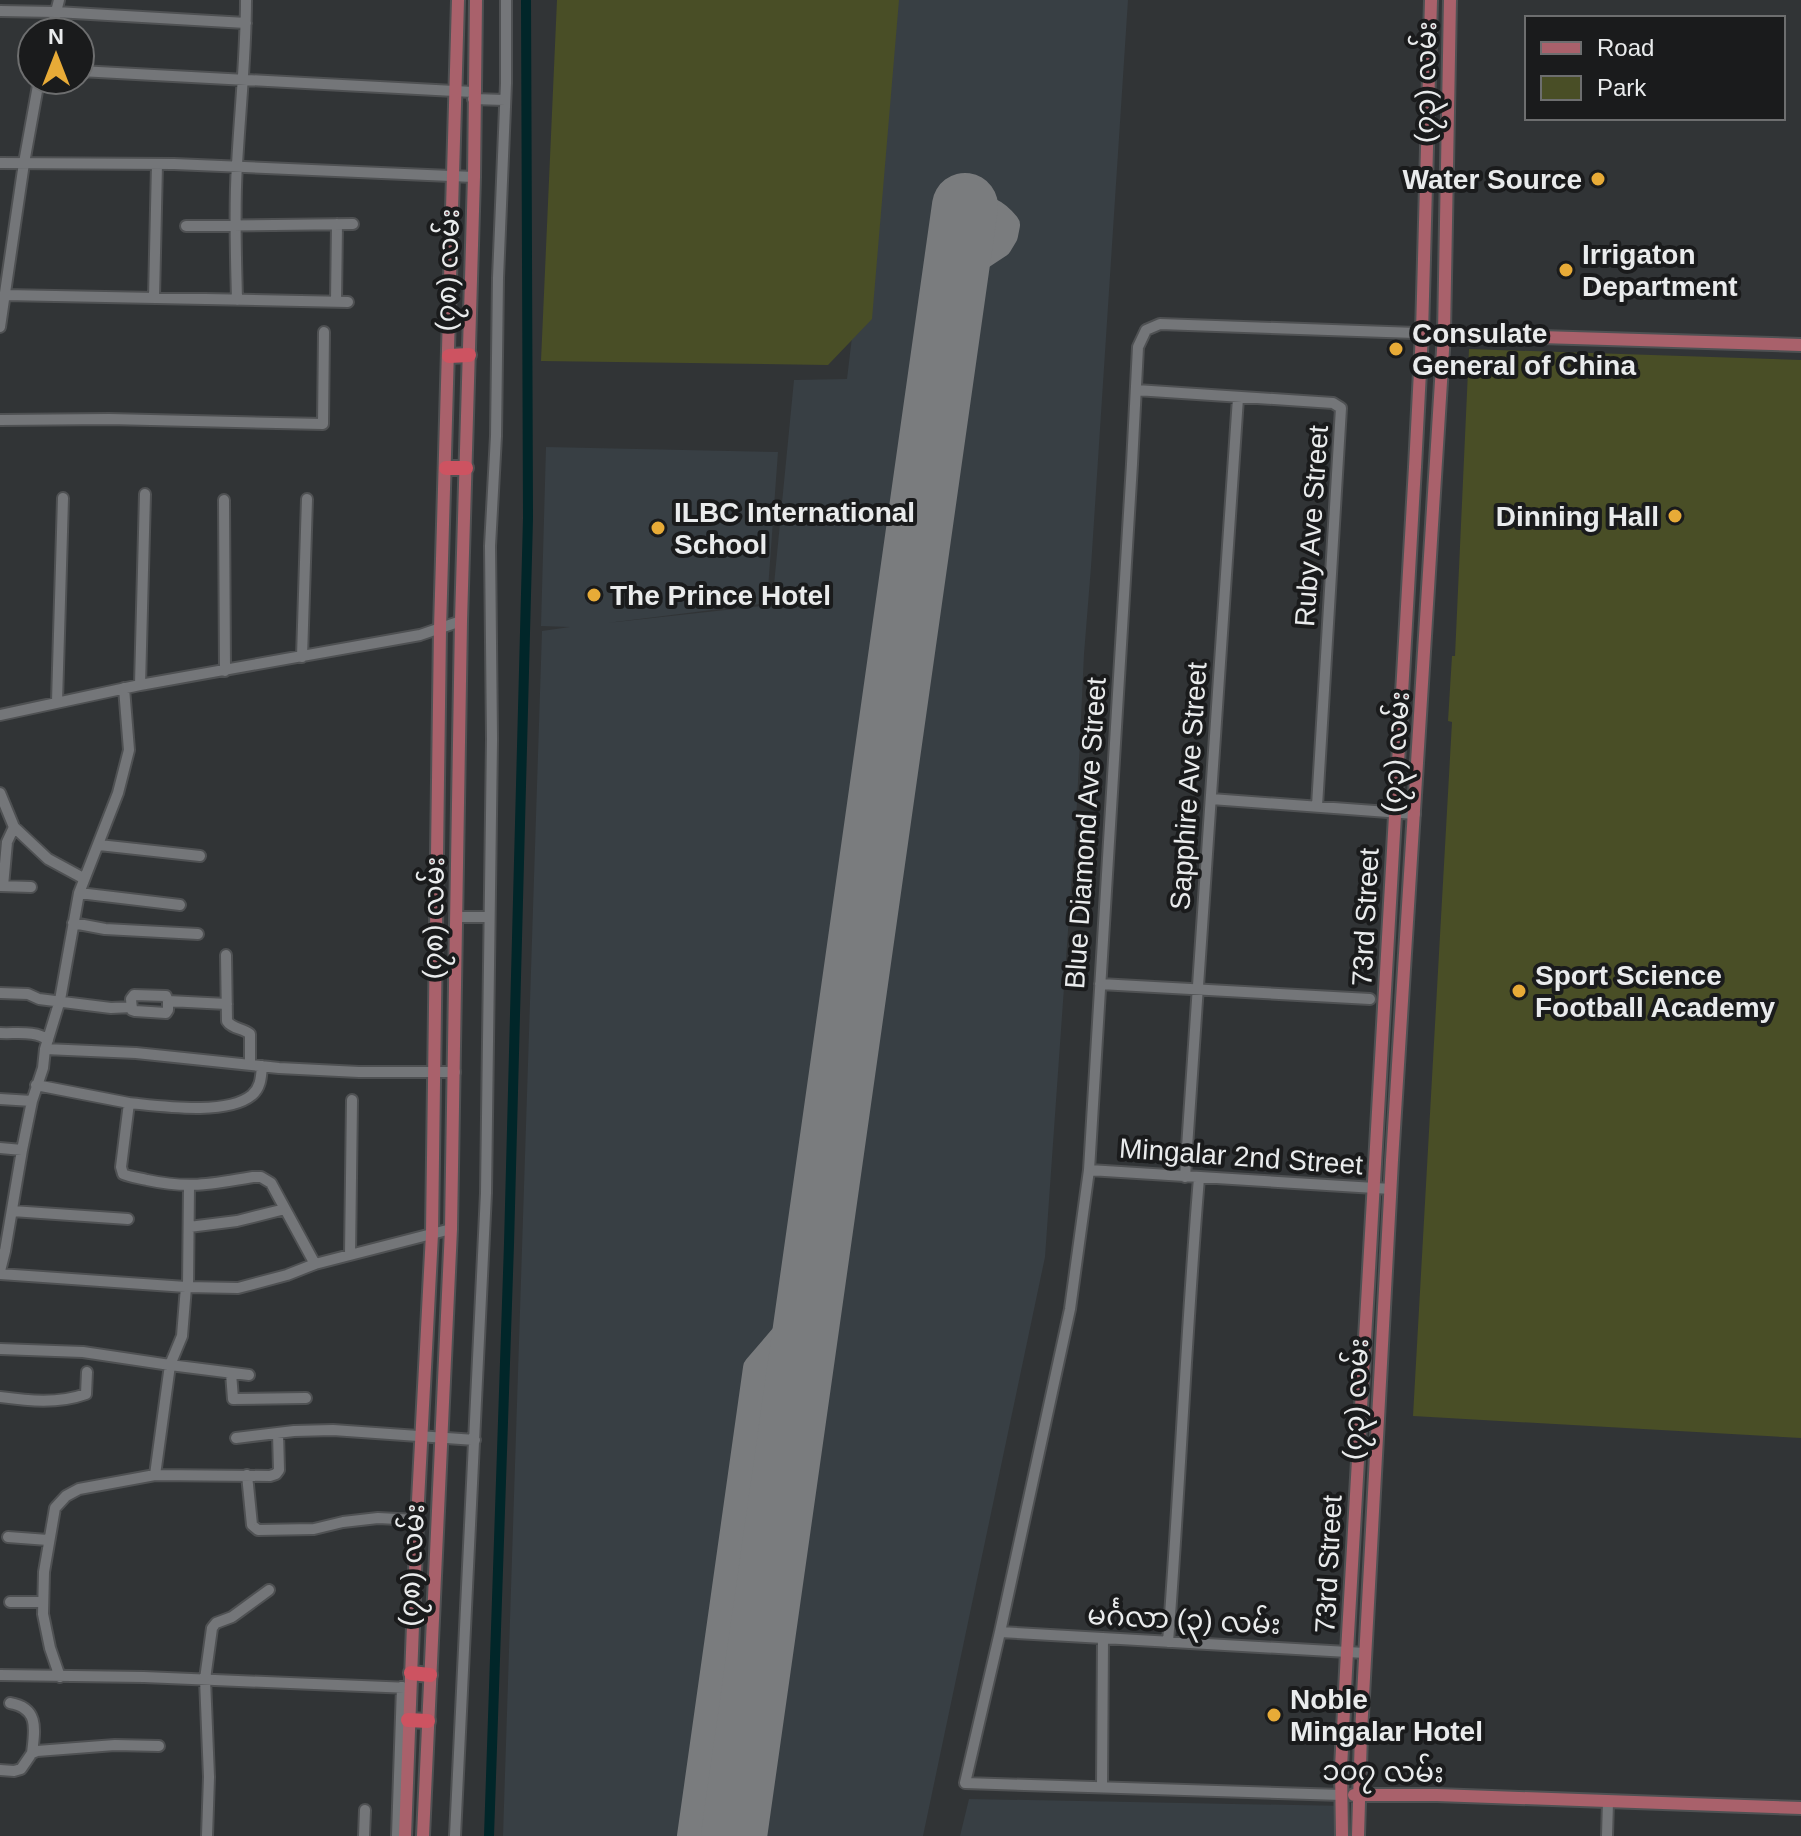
<svg xmlns="http://www.w3.org/2000/svg" width="1801" height="1836" font-family="Helvetica,'Noto Sans Myanmar',sans-serif">
	<rect width="100%" height="100%" fill="#313436"/>
	<path fill="#383f44" d="M 892,0 L 1128,0 L 1091,567 L 1084,654 L 1077,803 L 1045,1257 L 923,1836 L 503,1836 L 542,631 L 570,627 L 541,626 L 546,447 L 778,452 L 767,603 L 607,623 L 772,605 L 794,380 L 847,379 Z
		M 969,1799 L 1346,1806 L 1344,1836 L 960,1836 Z"/>
	<path fill="#494e26" d="M 557,0 L 899,0 L 872,319 L 828,365 L 541,361 Z
		M 1469,349 L 1801,360 L 1801,1438 L 1413,1416 L 1452,722 L 1448,721 L 1452,656 L 1455,656 Z"/>
	<g fill="none" stroke-linecap="round" stroke-linejoin="round">
		<path stroke="#012629" stroke-width="10" d="M 489,1836 L 509,1244 L 528,518 L 526,0"/>
		<path stroke="#7a7c7e" stroke-width="26" d="M 955,274 L 999,245 L 1005,235 L 1007,225 C 993,208 986,209 965,206
			M 690,1836 L 756,1368 L 809,1306"/>
		<path stroke="#7a7c7e" stroke-width="66" d="M 734,1836 L 965,206"/>
		<defs>
			<path id="minor" d="M 0,11 L 56,12 L 246,23
				M 51,32 L 59,0
				M 80,71 L 473,92
				M 473,99 L 505,100
				M 0,163 L 174,164 L 474,177
				M 186,226 L 353,224
				M 5,295 L 348,302
				M 154,298 L 157,164
				M 237,300 C 236,255 234,210 237,165 C 240,110 246,55 246,0
				M 336,302 L 337,224
				M 0,327 L 24,163 L 39,80
				M 1136,390 L 1333,403 L 1341,408 L 1317,806
				M 0,420 L 109,419 L 323,424 L 324,332
				M 224,500 L 225,671
				M 302,657 L 307,499
				M 140,685 L 145,494
				M 57,702 L 63,498
				M 0,715 L 140,685 L 420,635 L 461,621
				M 0,793 L 14,827 L 48,859 L 83,878
				M 1211,799 L 1415,814
				M 99,845 L 200,856
				M 0,886 L 31,887
				M 3,886 L 7,842 L 14,827
				M 79,893 L 180,905
				M 457,917 L 489,917
				M 73,923 L 105,929 L 198,934
				M 226,955 L 227,1021 C 232,1029 243,1028 250,1034 L 250,1065
				M 1100,984 L 1370,999
				M 0,993 L 28,994 L 39,999 L 111,1008 L 132,1007
				M 168,1001 L 168,1010 L 166,1013 L 135,1011 L 132,1010 L 131,999 L 134,995 L 166,996 L 168,1001 L 227,1004
				M 0,1033 C 15,1034 36,1030 48,1040
				M 45,1049 L 136,1053 L 279,1068 L 359,1072 L 455,1072
				M 36,1085 L 129,1103 L 121,1167 L 123,1174 C 130,1177 139,1178 147,1180 C 189,1189 212,1184 253,1177 L 261,1177 L 271,1183 L 315,1264
				M 0,1099 L 32,1101
				M 129,1103 C 160,1106 227,1116 252,1095 C 261,1087 261,1077 262,1066
				M 0,1148 L 22,1150
				M 1089,1170 L 1391,1189
				M 1185,1177 L 1238,398
				M 12,1211 L 128,1219
				M 189,1227 L 237,1221 L 285,1209
				M 350,1255 L 352,1100
				M 0,1271 L 5,1251 L 22,1150 L 32,1101 L 43,1068 L 45,1049 L 60,1000 L 79,893 L 118,793 L 129,750 L 124,688
				M 0,1274 L 186,1287 L 238,1288 L 287,1275 L 315,1264 L 451,1229
				M 188,1287 L 189,1186
				M 0,1349 L 83,1352 L 170,1365 L 249,1375
				M 231,1373 L 233,1399 L 306,1398
				M 0,1397 C 29,1401 58,1404 86,1394 L 87,1372
				M 236,1438 L 294,1431 L 333,1430 L 475,1440
				M 155,1475 L 170,1365 L 182,1336 L 186,1287
				M 247,1475 L 252,1525 L 258,1530 L 314,1529 L 343,1522 L 378,1518 L 417,1520
				M 8,1537 L 48,1540
				M 10,1602 L 43,1602
				M 1000,1632 L 1365,1653
				M 1168,1642 C 1180,1487 1186,1332 1199,1178
				M 0,1675 L 144,1677 L 410,1688
				M 60,1677 L 50,1648 L 43,1614 L 44,1572 L 55,1508 L 66,1496 L 79,1489 L 155,1475 L 270,1476 L 276,1474 L 279,1470 L 278,1433
				M 10,1703 C 39,1708 35,1729 32,1753
				M 0,1770 L 14,1771 L 21,1769 L 32,1753 L 37,1751 L 115,1745 L 159,1746
				M 1102,1787 L 1103,1638
				M 1342,1795 L 965,1783 L 1000,1632 L 1070,1309 L 1089,1170 L 1132,464 L 1138,347 L 1146,330 L 1160,324 L 1444,334
				M 207,1836 L 209,1777 L 205,1679 L 212,1628 L 216,1623 L 232,1617 L 269,1590
				M 364,1836 L 365,1810
				M 397,1836 L 402,1687
				M 455,1836 L 486,1193 L 492,739 L 490,546 L 496,436 L 498,278 L 506,83 L 506,0
				M 1607,1836 L 1608,1802"/>
			<path id="major" d="M 1444,334 L 1801,345
				M 1354,1795 L 1437,1795 L 1801,1808
				M 405,1836 L 417,1520 L 432,1234 L 440,629 L 458,0
				M 423,1836 L 451,1229 L 461,621 L 474,177 L 476,0
				M 1342,1836 L 1341,1768 L 1347,1652 L 1415,467 L 1422,333 L 1431,0
				M 1358,1836 L 1361,1733 L 1392,1160 L 1444,334 L 1450,0"/>
			<path id="highway" d="M 449,356 L 469,355
				M 446,468 L 466,468
				M 411,1673 L 430,1675
				M 408,1720 L 428,1721"/>
		</defs>
		<use href="#minor" stroke="#4f5153" stroke-width="14"/>
		<use href="#major" stroke="#4f5153" stroke-width="16"/>
		<use href="#highway" stroke="#4f5153" stroke-width="18"/>
		<use href="#minor" stroke="#747679" stroke-width="10"/>
		<use href="#major" stroke="#a9616b" stroke-width="12"/>
		<use href="#highway" stroke="#cd5361" stroke-width="14"/>
	</g>
	<g fill="#e8ab37" stroke="#1a1b1c" stroke-width="3">
		<circle cx="1598" cy="179" r="8"/>
		<circle cx="1566" cy="270" r="8"/>
		<circle cx="1396" cy="349" r="8"/>
		<circle cx="1675" cy="516" r="8"/>
		<circle cx="658" cy="528" r="8"/>
		<circle cx="594" cy="595" r="8"/>
		<circle cx="1519" cy="991" r="8"/>
		<circle cx="1274" cy="1715" r="8"/>
	</g>
	<g text-anchor="middle" stroke-width="8" stroke-linejoin="round" paint-order="stroke">
		<g font-size="28" fill="#e9ebec" stroke="#1a1b1c">
			<text transform="translate(1425 82) rotate(-89)" y="10">(၇၃) လမ်း</text>
			<text transform="translate(447 270) rotate(-88)" y="10">(၇၈) လမ်း</text>
			<text transform="translate(1311 526) rotate(-86)" y="10">Ruby Ave Street</text>
			<text transform="translate(1395 752) rotate(-86)" y="10">(၇၃) လမ်း</text>
			<text transform="translate(1188 786) rotate(-86)" y="10">Sapphire Ave Street</text>
			<text transform="translate(1085 833) rotate(-86)" y="10">Blue Diamond Ave Street</text>
			<text transform="translate(1365 917) rotate(-87)" y="10">73rd Street</text>
			<text transform="translate(433 918) rotate(-89)" y="10">(၇၈) လမ်း</text>
			<text transform="translate(1241 1156) rotate(4)" y="10">Mingalar 2nd Street</text>
			<text transform="translate(1355 1399) rotate(-87)" y="10">(၇၃) လမ်း</text>
			<text transform="translate(1328 1564) rotate(-87)" y="10">73rd Street</text>
			<text transform="translate(411 1565) rotate(-87)" y="10">(၇၈) လမ်း</text>
			<text transform="translate(1184 1619) rotate(3)" y="10">မင်္ဂလာ (၃) လမ်း</text>
			<text transform="translate(1383 1771) rotate(1)" y="10">၁၀၇ လမ်း</text>
		</g>
		<g font-size="28" font-weight="bold" fill="#e9ebec" stroke="#1a1b1c" text-anchor="start">
			<text x="1582" y="189" text-anchor="end">Water Source</text>
			<text x="1582" y="264">Irrigaton<tspan x="1582" dy="32">Department</tspan></text>
			<text x="1412" y="343">Consulate<tspan x="1412" dy="32">General of China</tspan></text>
			<text x="674" y="522">ILBC International<tspan x="674" dy="32">School</tspan></text>
			<text x="1659" y="526" text-anchor="end">Dinning Hall</text>
			<text x="610" y="605">The Prince Hotel</text>
			<text x="1535" y="985">Sport Science<tspan x="1535" dy="32">Football Academy</tspan></text>
			<text x="1290" y="1709">Noble<tspan x="1290" dy="32">Mingalar Hotel</tspan></text>
		</g>
	</g>
	<rect x="1525" y="16" width="260" height="104" fill="#1a1b1c" stroke="#6d6e6f" stroke-width="2"/>
	<rect x="1541" y="42" width="40" height="12" fill="#a9616b" stroke="#6d6e6f" stroke-width="2"/>
	<text x="1597" y="56" font-size="24" fill="#e9ebec">Road</text>
	<rect x="1541" y="76" width="40" height="24" fill="#494e26" stroke="#6d6e6f" stroke-width="2"/>
	<text x="1597" y="96" font-size="24" fill="#e9ebec">Park</text>
	<g transform="translate(56 56)"><circle r="38" fill="#1a1b1c" stroke="#6d6e6f" stroke-width="2"/>
	<path d="M0-6L14 30L0 20L-14 30Z" fill="#e8ab37"/>
	<text y="-12" font-size="22" font-weight="bold" text-anchor="middle" fill="#e9ebec">N</text>
	</g>
</svg>
